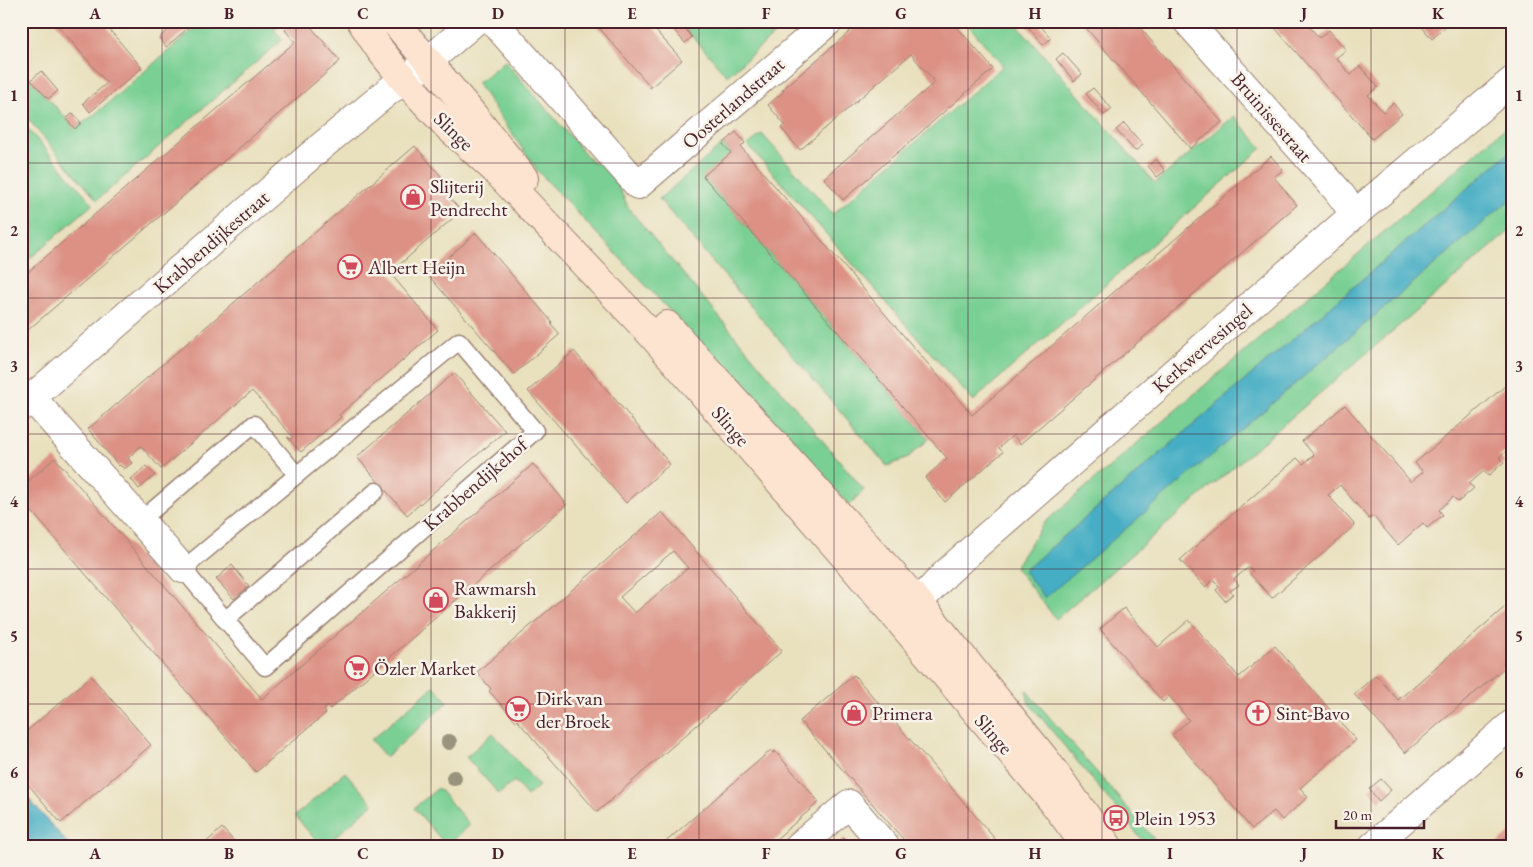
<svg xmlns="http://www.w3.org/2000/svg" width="1533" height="867" font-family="'EB Garamond',serif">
	<rect width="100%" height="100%" fill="#f7f3e8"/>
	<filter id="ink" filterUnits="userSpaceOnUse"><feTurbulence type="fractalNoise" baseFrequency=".02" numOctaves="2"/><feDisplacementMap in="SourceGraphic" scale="10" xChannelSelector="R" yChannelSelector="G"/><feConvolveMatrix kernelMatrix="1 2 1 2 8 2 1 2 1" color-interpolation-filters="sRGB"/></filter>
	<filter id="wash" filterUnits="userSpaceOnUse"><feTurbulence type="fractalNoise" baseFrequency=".0096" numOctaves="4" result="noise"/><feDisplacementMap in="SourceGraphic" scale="20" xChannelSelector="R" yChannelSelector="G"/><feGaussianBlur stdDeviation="1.12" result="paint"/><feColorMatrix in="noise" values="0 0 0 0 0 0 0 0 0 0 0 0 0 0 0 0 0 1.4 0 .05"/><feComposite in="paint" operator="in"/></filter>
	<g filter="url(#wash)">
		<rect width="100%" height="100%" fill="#e9e0bd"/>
		<path fill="#7ad094" stroke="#627860" d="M 203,21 L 283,21 L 274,30 L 283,39 L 97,200 L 21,111 L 21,69 L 75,128 L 94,115 Z
			M 679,21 L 790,21 L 727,76 Z
			M 965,21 L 1014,21 L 1155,183 L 1234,116 L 1262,148 L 973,401 L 748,145 L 762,134 L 833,214 L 1003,66 Z
			M 505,61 L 593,163 L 608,164 L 629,209 L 864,490 L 849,505 L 685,327 L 537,170 L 477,83 Z
			M 21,121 L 93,204 L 21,266 Z
			M 1512,122 L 1512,150 L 1024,571 L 1045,597 L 1512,198 L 1512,229 L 1056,619 L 1015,567 L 1044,523 Z
			M 723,144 L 731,153 L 704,177 L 929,439 L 906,459 L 887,466 L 659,199 Z
			M 434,686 L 448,702 L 386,757 L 371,740 Z
			M 1026,690 L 1160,846 L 1147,846 L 1029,703 Z
			M 493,733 L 539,786 L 527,796 L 514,781 L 499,794 L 466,757 Z
			M 345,772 L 373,804 L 325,846 L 321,846 L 295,816 Z
			M 438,788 L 470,825 L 447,846 L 414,808 Z"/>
		<path fill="#45adc4" stroke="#486678" d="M 1512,150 L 1512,198 L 1045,598 L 1024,571 Z
			M 21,790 L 70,846 L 21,846 Z"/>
		<g id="blocks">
			<path fill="#dc9184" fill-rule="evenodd" d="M 54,21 L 102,21 L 142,68 L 90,112 L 83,103 L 107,83 Z
				M 178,21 L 196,21 L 166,47 L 159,38 Z
				M 295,21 L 306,21 L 340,61 L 21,336 L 21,278 L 295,42 L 285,30 Z
				M 593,21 L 647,21 L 682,60 L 650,88 L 650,86 Z
				M 666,21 L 679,21 L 692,37 L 685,43 Z
				M 862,21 L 952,21 L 993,69 L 843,200 L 824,178 L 935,82 L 911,54 L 800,150 L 781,128 L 785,125 L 768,105 L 784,91 L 782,90 Z
				M 1027,21 L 1036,21 L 1051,38 L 1043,45 L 1025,23 Z
				M 1080,21 L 1134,21 L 1222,122 L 1190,149 L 1189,147 Z
				M 1284,21 L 1305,21 L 1319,38 L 1329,30 L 1346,50 L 1336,58 L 1343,66 L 1351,75 L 1360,66 L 1378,87 L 1368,95 L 1383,112 L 1393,103 L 1402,114 L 1372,139 L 1275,28 Z
				M 1417,21 L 1452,21 L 1432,39 Z
				M 1063,53 L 1082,74 L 1074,81 L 1056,59 Z
				M 41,71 L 58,91 L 48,99 L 31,80 Z
				M 1093,88 L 1112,109 L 1104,115 L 1086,94 Z
				M 73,113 L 81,123 L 75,129 L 66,119 Z
				M 1124,123 L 1143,145 L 1135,151 L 1116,130 Z
				M 736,132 L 745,143 L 741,147 L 972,415 L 1271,156 L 1283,170 L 1274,177 L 1297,205 L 1020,444 L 1013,435 L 999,448 L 1003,452 L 945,502 L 925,478 L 947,458 L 703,176 L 731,153 L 723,144 Z
				M 415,146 L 447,183 L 441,188 L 461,211 L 390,273 L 438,330 L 339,415 L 341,417 L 301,452 L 287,437 L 291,439 L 293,437 L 252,391 L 161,469 L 141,446 L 128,458 L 132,463 L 124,469 L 120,465 L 119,466 L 88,429 Z
				M 1156,159 L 1165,171 L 1157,177 L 1148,166 Z
				M 476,233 L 552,322 L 551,324 L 560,334 L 514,374 L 428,275 Z
				M 574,351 L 670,464 L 626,503 L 528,391 Z
				M 454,373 L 505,431 L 407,515 L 357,457 Z
				M 1512,380 L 1512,447 L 1499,457 L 1504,462 L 1488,476 L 1484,471 L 1469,484 L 1474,488 L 1458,502 L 1453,497 L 1439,510 L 1443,515 L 1427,528 L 1423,523 L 1398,545 L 1373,516 L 1369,519 L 1340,485 L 1328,495 L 1354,524 L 1353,525 L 1354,526 L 1272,598 L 1250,574 L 1253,571 L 1249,567 L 1234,579 L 1239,585 L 1230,591 L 1233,594 L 1225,601 L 1216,590 L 1219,587 L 1214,580 L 1205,587 L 1180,560 L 1297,458 L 1303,464 L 1314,455 L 1302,441 L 1345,405 L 1411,482 L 1423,472 L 1415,463 Z
				M 55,458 L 262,699 L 533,464 L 565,502 L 564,503 L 566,505 L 330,709 L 328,706 L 324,710 L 326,713 L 256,772 L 21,499 L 21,487 Z
				M 146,466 L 155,475 L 139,489 L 131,479 Z
				M 662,512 L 782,651 L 597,812 L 517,720 L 516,721 L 489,691 L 491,689 L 477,672 ZM 673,551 L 688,568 L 635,613 L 620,597 Z
				M 232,565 L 249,586 L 234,599 L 216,579 Z
				M 1512,601 L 1512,661 L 1405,753 L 1354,694 L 1376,675 L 1398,700 Z
				M 1124,608 L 1158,647 L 1189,620 L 1239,677 L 1275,646 L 1356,740 L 1300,788 L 1308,797 L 1282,820 L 1274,811 L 1252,829 L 1172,735 L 1189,720 L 1169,696 L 1163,702 L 1100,629 Z
				M 854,675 L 928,760 L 1001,846 L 909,846 L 800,721 Z
				M 91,676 L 151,745 L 61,823 L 21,776 L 21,736 Z
				M 771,750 L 773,753 L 775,751 L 819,802 L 768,846 L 661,846 Z
				M 1381,779 L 1391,790 L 1379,801 L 1369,789 Z
				M 222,828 L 238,846 L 202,846 Z
				M 1512,831 L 1512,846 L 1495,846 Z
				M 844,838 L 851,846 L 835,846 Z"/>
		</g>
	</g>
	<g filter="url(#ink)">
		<use href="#blocks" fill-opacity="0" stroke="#9a8074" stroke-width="1"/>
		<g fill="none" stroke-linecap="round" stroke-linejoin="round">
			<defs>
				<path id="lane" d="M 459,341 L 535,431 L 265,667 L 183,569 Z
					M 140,521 L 254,424 L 297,475
					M 225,620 L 376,491"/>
				<path id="street" d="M 493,21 L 638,185 L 829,21
					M 1187,21 L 1337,190 L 1355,214
					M 32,398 L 183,569
					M 21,407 L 317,150 L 391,89 L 405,81 L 475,21
					M 902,620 L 945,574 L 978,544 L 1355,214 L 1512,81
					M 799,846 L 849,804 L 885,846
					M 1373,846 L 1512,724"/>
				<path id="secondary" d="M 361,21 L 380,50 L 405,81 L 448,127 L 495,170 L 650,333 L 844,556 L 1053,802 L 1086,846
					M 394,21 L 470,111 L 524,178
					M 667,325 L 919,603 L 1045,759 L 1108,846"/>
			</defs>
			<use href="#lane" stroke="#9a8074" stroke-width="19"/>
			<use href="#street" stroke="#9a8074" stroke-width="30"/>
			<use href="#secondary" stroke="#9a8074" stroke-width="30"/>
			<use href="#lane" stroke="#fff" stroke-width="16"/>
			<use href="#street" stroke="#fff" stroke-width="28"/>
			<use href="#secondary" stroke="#fde4d0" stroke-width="28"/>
		</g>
		<g fill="#99937e">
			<circle cx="449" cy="742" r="8"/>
			<circle cx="454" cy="778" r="8"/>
		</g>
	</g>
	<path fill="none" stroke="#4a1f2b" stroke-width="1" stroke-opacity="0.55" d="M 162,21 L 162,846M 296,21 L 296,846M 431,21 L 431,846M 565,21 L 565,846M 699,21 L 699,846M 834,21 L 834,846M 968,21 L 968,846M 1102,21 L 1102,846M 1237,21 L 1237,846M 1371,21 L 1371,846M 21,163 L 1512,163M 21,298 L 1512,298M 21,434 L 1512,434M 21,569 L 1512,569M 21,704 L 1512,704"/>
	<defs>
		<symbol id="shop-ring" viewBox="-11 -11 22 22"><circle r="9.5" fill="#f7f3e8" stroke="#d1495b" stroke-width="1.5"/><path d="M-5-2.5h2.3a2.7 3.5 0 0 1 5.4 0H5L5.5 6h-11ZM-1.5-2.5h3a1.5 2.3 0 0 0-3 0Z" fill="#d1495b"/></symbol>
		<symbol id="supermarket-ring" viewBox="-11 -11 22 22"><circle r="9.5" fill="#f7f3e8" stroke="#d1495b" stroke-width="1.5"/><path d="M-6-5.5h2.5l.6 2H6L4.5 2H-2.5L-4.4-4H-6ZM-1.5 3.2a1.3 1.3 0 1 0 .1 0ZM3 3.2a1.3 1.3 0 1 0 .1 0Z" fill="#d1495b"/></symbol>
		<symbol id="church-ring" viewBox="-11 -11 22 22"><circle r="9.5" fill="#f7f3e8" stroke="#d1495b" stroke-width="1.5"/><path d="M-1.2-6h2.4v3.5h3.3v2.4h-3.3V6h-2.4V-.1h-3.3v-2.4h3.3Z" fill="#d1495b"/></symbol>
		<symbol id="bus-ring" viewBox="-11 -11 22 22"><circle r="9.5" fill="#f7f3e8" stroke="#d1495b" stroke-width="1.5"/><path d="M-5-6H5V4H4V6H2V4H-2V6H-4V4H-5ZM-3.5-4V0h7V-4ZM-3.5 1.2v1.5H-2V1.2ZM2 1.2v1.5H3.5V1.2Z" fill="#d1495b"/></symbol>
	</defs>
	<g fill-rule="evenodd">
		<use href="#shop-ring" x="399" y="183" width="28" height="28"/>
		<use href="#supermarket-ring" x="336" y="253" width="28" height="28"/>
		<use href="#shop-ring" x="422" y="586" width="28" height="28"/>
		<use href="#supermarket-ring" x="343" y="654" width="28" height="28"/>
		<use href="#supermarket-ring" x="504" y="695" width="28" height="28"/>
		<use href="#shop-ring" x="840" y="699" width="28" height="28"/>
		<use href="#church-ring" x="1244" y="699" width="28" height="28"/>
		<use href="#bus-ring" x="1102" y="804" width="28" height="28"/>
	</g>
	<g text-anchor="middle" stroke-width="5" stroke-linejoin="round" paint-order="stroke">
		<g font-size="20" fill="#4a1f2b" stroke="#f7f3e8">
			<text transform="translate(733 103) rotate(-41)" y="7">Oosterlandstraat</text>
			<text transform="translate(1272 117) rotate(49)" y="7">Bruinissestraat</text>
			<text transform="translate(454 131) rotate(44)" y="7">Slinge</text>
			<text transform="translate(211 242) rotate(-41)" y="7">Krabbendijkestraat</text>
			<text transform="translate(1202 348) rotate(-41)" y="7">Kerkwervesingel</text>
			<text transform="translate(731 426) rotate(49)" y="7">Slinge</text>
			<text transform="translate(475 484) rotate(-41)" y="7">Krabbendijkehof</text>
			<text transform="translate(994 734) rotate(49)" y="7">Slinge</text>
		</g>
		<g font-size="20" fill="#4a1f2b" stroke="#f7f3e8" text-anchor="start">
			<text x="430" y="193">Slijterij<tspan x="430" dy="23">Pendrecht</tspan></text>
			<text x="368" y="274">Albert Heijn</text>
			<text x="454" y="595">Rawmarsh<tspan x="454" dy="23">Bakkerij</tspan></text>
			<text x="374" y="675">Özler Market</text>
			<text x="536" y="705">Dirk van<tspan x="536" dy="23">der Broek</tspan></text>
			<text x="872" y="720">Primera</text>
			<text x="1276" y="720">Sint-Bavo</text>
			<text x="1134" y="825">Plein 1953</text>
		</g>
	</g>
	<rect width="1533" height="867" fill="none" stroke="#f7f3e8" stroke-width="55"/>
	<path d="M1336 820v8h88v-8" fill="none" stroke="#4a1f2b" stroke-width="2.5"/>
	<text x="1343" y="820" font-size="15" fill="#4a1f2b" stroke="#f7f3e8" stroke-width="4" paint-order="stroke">20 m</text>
	<rect x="28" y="28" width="1478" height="812" fill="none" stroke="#4a1f2b" stroke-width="2"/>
	<g font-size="16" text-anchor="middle" font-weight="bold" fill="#4a1f2b">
		<text x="95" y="19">A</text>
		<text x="229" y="19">B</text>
		<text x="363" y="19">C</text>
		<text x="498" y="19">D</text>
		<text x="632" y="19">E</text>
		<text x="766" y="19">F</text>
		<text x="901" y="19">G</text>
		<text x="1035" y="19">H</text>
		<text x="1170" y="19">I</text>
		<text x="1304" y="19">J</text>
		<text x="1438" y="19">K</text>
		<text x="14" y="101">1</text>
		<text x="1519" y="101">1</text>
		<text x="14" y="236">2</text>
		<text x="1519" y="236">2</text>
		<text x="14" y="372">3</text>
		<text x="1519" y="372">3</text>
		<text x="14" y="507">4</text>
		<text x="1519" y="507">4</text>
		<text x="14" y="642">5</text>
		<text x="1519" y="642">5</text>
		<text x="14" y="778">6</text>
		<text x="1519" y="778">6</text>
		<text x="95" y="859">A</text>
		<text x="229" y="859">B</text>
		<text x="363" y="859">C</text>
		<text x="498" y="859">D</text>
		<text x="632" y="859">E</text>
		<text x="766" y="859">F</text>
		<text x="901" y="859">G</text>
		<text x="1035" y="859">H</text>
		<text x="1170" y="859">I</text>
		<text x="1304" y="859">J</text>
		<text x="1438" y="859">K</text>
	</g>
</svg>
